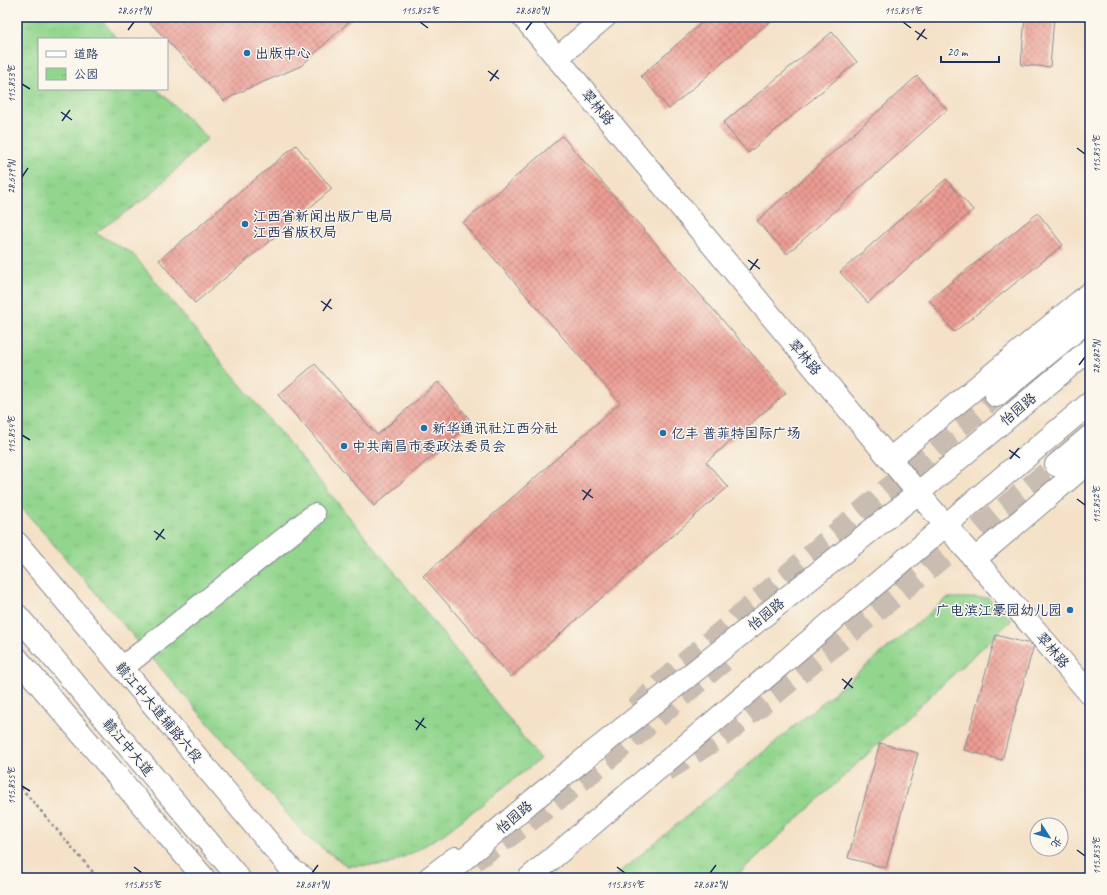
<svg xmlns="http://www.w3.org/2000/svg" width="1107" height="895" font-family="Caveat,'LXGW WenKai TC',sans-serif">
	<defs>
		<pattern id="park-tufts" width="24" height="20" patternUnits="userSpaceOnUse"><rect width="24" height="20" fill="#92d58d"/><path d="M3 7l-1-3M5 7V3M7 7l1-3M15 17l-1-3M17 17v-4M19 17l1-3" fill="none" stroke="#7db77c"/></pattern>
		<pattern id="building-cross-hatch" width="8" height="8" patternUnits="userSpaceOnUse"><rect width="8" height="8" fill="#ec9c93"/><path d="M0 0l8 8M0 8l8-8" fill="none" stroke="#be807b"/></pattern>
	</defs>
	<rect width="100%" height="100%" fill="#fbf7ec"/>
	<filter id="ink" filterUnits="userSpaceOnUse"><feTurbulence type="fractalNoise" baseFrequency=".025" numOctaves="2"/><feDisplacementMap in="SourceGraphic" scale="8" xChannelSelector="R" yChannelSelector="G"/><feConvolveMatrix kernelMatrix="1 2 1 2 8 2 1 2 1" color-interpolation-filters="sRGB"/></filter>
	<filter id="wash" filterUnits="userSpaceOnUse"><feTurbulence type="fractalNoise" baseFrequency=".012" numOctaves="4" result="noise"/><feDisplacementMap in="SourceGraphic" scale="16" xChannelSelector="R" yChannelSelector="G"/><feGaussianBlur stdDeviation="0.9" result="paint"/><feColorMatrix in="noise" values="0 0 0 0 0 0 0 0 0 0 0 0 0 0 0 0 0 1.4 0 .05"/><feComposite in="paint" operator="in"/></filter>
	<g filter="url(#wash)">
		<rect width="100%" height="100%" fill="#f4e1c7"/>
		<path fill="url(#park-tufts)" stroke="#568276" d="M 17,17 L 100,17 L 117,39 L 39,39 L 39,89 L 157,89 L 208,138 L 149,196 L 95,233 L 132,253 L 402,581 L 540,759 L 445,833 L 414,852 L 387,865 L 347,866 L 307,837 L 17,502 Z
			M 947,598 L 988,598 L 1012,620 L 734,878 L 613,878 Z"/>
		<g id="blocks">
			<path fill="url(#building-cross-hatch)" d="M 145,17 L 354,17 L 301,66 L 240,92 L 224,101 Z
				M 708,17 L 775,17 L 669,109 L 641,76 Z
				M 1025,17 L 1054,17 L 1050,67 L 1021,65 Z
				M 832,32 L 857,62 L 748,153 L 723,123 Z
				M 917,76 L 947,110 L 787,254 L 757,221 Z
				M 562,136 L 786,393 L 706,462 L 728,487 L 511,677 L 423,576 L 620,403 L 463,223 Z
				M 296,145 L 332,189 L 195,303 L 159,260 Z
				M 946,179 L 973,210 L 868,303 L 840,272 Z
				M 1038,213 L 1063,245 L 954,332 L 929,300 Z
				M 315,364 L 377,435 L 438,382 L 472,422 L 374,506 L 278,395 Z
				M 996,635 L 1034,645 L 1002,760 L 964,750 Z
				M 880,743 L 918,753 L 886,868 L 848,858 Z"/>
		</g>
	</g>
	<g filter="url(#ink)">
		<use href="#blocks" fill-opacity="0" stroke="#888892" stroke-width="1"/>
		<g fill="none" stroke-linecap="round" stroke-linejoin="round">
			<path stroke="#c9bdb2" stroke-width="22" stroke-dasharray="22 11" stroke-linecap="butt" d="M 636,708 L 660,684 L 996,396
				M 666,771 L 728,732 L 1056,465
				M 475,860 C 566,799 648,724 732,654"/>
			<defs>
				<path id="minor" d="M 523,17 L 918,493 L 1090,694
					M 557,58 L 605,17
					M 890,459 L 1090,293
					M 17,543 L 292,870 L 304,878
					M 975,559 L 1090,461
					M 122,668 L 314,515
					M 429,878 L 455,858"/>
				<path id="major" d="M 996,396 L 1090,319
					M 1056,465 L 1090,436
					M 17,615 L 239,878
					M 17,658 L 204,878
					M 442,878 L 533,800 L 918,493 L 1090,349
					M 529,878 L 1090,403"/>
			</defs>
			<use href="#minor" stroke="#888892" stroke-width="24"/>
			<use href="#major" stroke="#888892" stroke-width="24"/>
			<path stroke="#888892" stroke-width="2.5" stroke-dasharray="3 3" stroke-linecap="butt" d="M 17,783 L 98,878"/>
			<use href="#minor" stroke="#fff" stroke-width="22"/>
			<use href="#major" stroke="#fff" stroke-width="22"/>
		</g>
	</g>
	<path fill="none" stroke="#1b2f5e" stroke-width="1.5" d="M 420,22 L 428,28M 903,22 L 911,28M 128,30 L 134,22M 526,30 L 532,22M 915,31 L 927,39M 917,40 L 925,29M 488,71 L 499,79M 490,81 L 498,70M 22,84 L 30,89M 61,112 L 72,120M 62,121 L 70,110M 1077,148 L 1085,154M 22,177 L 28,168M 748,260 L 760,269M 750,270 L 758,259M 321,301 L 332,309M 323,311 L 331,299M 1079,365 L 1085,357M 22,435 L 30,440M 1009,450 L 1020,458M 1010,459 L 1019,448M 582,490 L 593,498M 1077,499 L 1085,505M 583,500 L 591,489M 154,531 L 165,539M 156,540 L 164,529M 842,679 L 853,688M 844,689 L 852,678M 415,720 L 426,728M 416,730 L 424,718M 22,786 L 30,791M 1077,850 L 1085,856M 134,867 L 142,873M 617,867 L 625,873M 312,873 L 318,865M 710,873 L 716,865"/>
	<g fill="#1f6fb2" stroke="#fbf7ec" stroke-width="1.5">
		<circle cx="247" cy="53" r="4"/>
		<circle cx="245" cy="224" r="4"/>
		<circle cx="424" cy="428" r="4"/>
		<circle cx="663" cy="433" r="4"/>
		<circle cx="344" cy="446" r="4"/>
		<circle cx="1070" cy="610" r="4"/>
	</g>
	<g text-anchor="middle" stroke-width="3" stroke-linejoin="round" paint-order="stroke">
		<g font-size="14" fill="#1b2f5e" stroke="#fbf7ec" text-anchor="start">
			<text x="255" y="58">出版中心</text>
			<text x="253" y="221">江西省新闻出版广电局<tspan x="253" dy="16">江西省版权局</tspan></text>
			<text x="432" y="433">新华通讯社江西分社</text>
			<text x="671" y="438">亿丰 普菲特国际广场</text>
			<text x="352" y="451">中共南昌市委政法委员会</text>
			<text x="1062" y="615" text-anchor="end">广电滨江豪园幼儿园</text>
		</g>
		<g font-size="14" fill="#1b2f5e" stroke="#fbf7ec">
			<text transform="translate(598 107) rotate(50)" y="5">翠林路</text>
			<text transform="translate(805 357) rotate(50)" y="5">翠林路</text>
			<text transform="translate(1018 409) rotate(-40)" y="5">怡园路</text>
			<text transform="translate(766 614) rotate(-39)" y="5">怡园路</text>
			<text transform="translate(1053 650) rotate(50)" y="5">翠林路</text>
			<text transform="translate(159 712) rotate(50)" y="5">赣江中大道辅路六段</text>
			<text transform="translate(128 747) rotate(50)" y="5">赣江中大道</text>
			<text transform="translate(514 817) rotate(-40)" y="5">怡园路</text>
		</g>
	</g>
	<rect width="1107" height="895" fill="none" stroke="#fbf7ec" stroke-width="44"/>
	<rect x="38" y="38" width="130" height="52" fill="#fbf7ec" stroke="#a1a7b3"/>
	<rect x="46" y="51" width="20" height="6" fill="#ffffff" stroke="#a1a7b3"/>
	<text x="74" y="58" font-size="12" fill="#1b2f5e">道路</text>
	<rect x="46" y="68" width="20" height="12" fill="url(#park-tufts)" stroke="#a1a7b3"/>
	<text x="74" y="78" font-size="12" fill="#1b2f5e">公园</text>
	<g transform="translate(1049 837) rotate(126)"><circle r="19" fill="#fbf7ec" stroke="#a1a7b3"/>
	<path d="M0-3L7 15L0 10L-7 15Z" fill="#1f6fb2"/>
	<text y="-6" font-size="11" font-weight="bold" text-anchor="middle" fill="#1b2f5e">北</text>
	</g>
	<path d="M941 56v6h58v-6" fill="none" stroke="#1b2f5e" stroke-width="2"/>
	<text x="947" y="56" font-size="12" fill="#1b2f5e" stroke="#fbf7ec" stroke-width="3" paint-order="stroke">20 m</text>
	<rect x="22" y="22" width="1063" height="851" fill="none" stroke="#1b2f5e" stroke-width="1.5"/>
	<g font-size="10" text-anchor="middle" fill="#1b2f5e">
		<text x="134" y="14">28.679°N</text>
		<text x="420" y="14">115.852°E</text>
		<text x="532" y="14">28.680°N</text>
		<text x="903" y="14">115.851°E</text>
		<text transform="translate(11 84) rotate(-90)" y="4">115.853°E</text>
		<text transform="translate(1096 154) rotate(-90)" y="4">115.851°E</text>
		<text transform="translate(11 177) rotate(-90)" y="4">28.679°N</text>
		<text transform="translate(1096 357) rotate(-90)" y="4">28.682°N</text>
		<text transform="translate(11 435) rotate(-90)" y="4">115.854°E</text>
		<text transform="translate(1096 505) rotate(-90)" y="4">115.852°E</text>
		<text transform="translate(11 786) rotate(-90)" y="4">115.855°E</text>
		<text transform="translate(1096 856) rotate(-90)" y="4">115.853°E</text>
		<text x="142" y="888">115.855°E</text>
		<text x="312" y="888">28.681°N</text>
		<text x="625" y="888">115.854°E</text>
		<text x="710" y="888">28.682°N</text>
	</g>
</svg>
